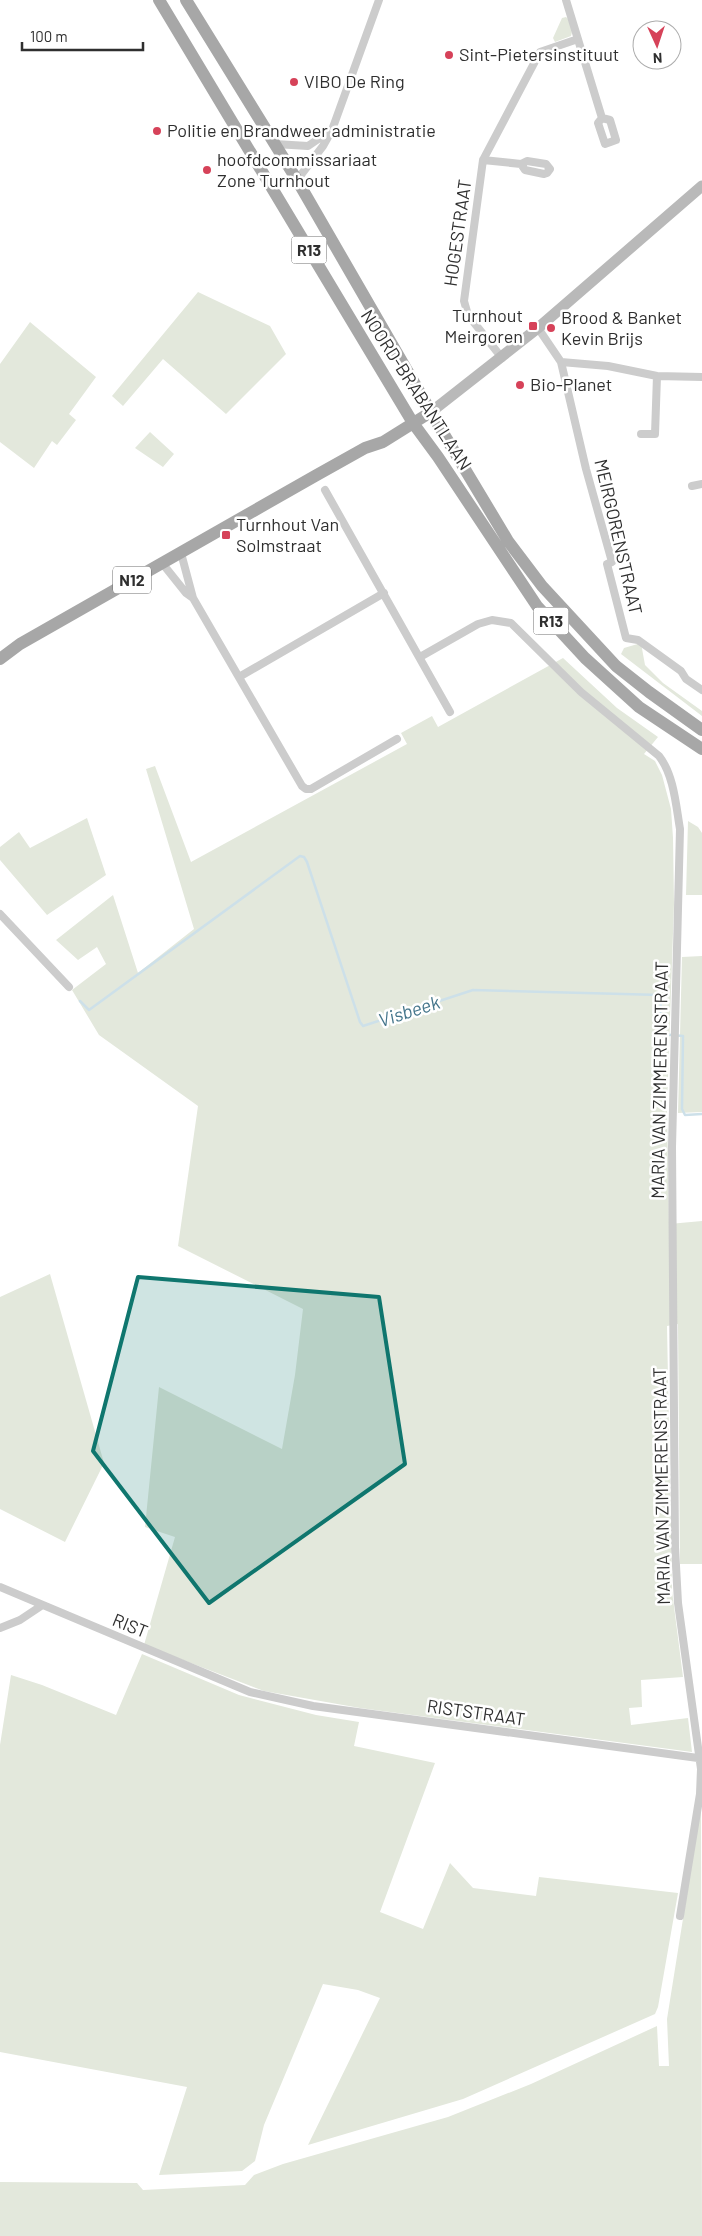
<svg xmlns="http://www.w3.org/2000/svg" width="702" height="2236" font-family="Barlow,sans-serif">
	<rect width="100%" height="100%" fill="#fff"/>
	<path fill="#e3e8dc" d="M 566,17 C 572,21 573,30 571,36 L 555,42 L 553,38 L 562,18 Z
		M 198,292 L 270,326 L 286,354 L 226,414 L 163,359 L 123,406 L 112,396 Z
		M 30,322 L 96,377 L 69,414 L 76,420 L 57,445 L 52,441 L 34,468 L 0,442 L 0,364 Z
		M 150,432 L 174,454 L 163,467 L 135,448 Z
		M 641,643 L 645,665 L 663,683 L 702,711 L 702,716 L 621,654 L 624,648 Z
		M 563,658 L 617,708 L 658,737 L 644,754 L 655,761 L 662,775 L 671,809 L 673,838 L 674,904 L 667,1107 L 669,1224 L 702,1221 L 702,1564 L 680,1564 L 678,1324 L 667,1326 L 672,1591 L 683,1677 L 641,1680 L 642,1707 L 629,1708 L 631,1725 L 688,1718 L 692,1752 L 360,1708 L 264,1691 L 144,1645 L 175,1537 L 145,1527 L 159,1387 L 282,1449 L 295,1375 L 303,1309 L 178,1246 L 198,1106 L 99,1035 L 72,990 L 106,964 L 97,947 L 78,960 L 56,940 L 113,895 L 138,973 L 194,929 L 146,769 L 155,766 L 191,862 L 407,744 L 401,733 L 432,716 L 438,727 Z
		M 87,818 L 106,875 L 47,915 L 0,860 L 0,847 L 19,832 L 30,848 Z
		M 688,821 L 698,827 L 702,833 L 702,895 L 686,895 Z
		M 702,956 L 702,1112 L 678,1113 L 682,957 Z
		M 50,1274 L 104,1463 L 65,1542 L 0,1509 L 0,1297 Z
		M 142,1654 L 239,1695 L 316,1715 L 359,1722 L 354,1746 L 435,1763 L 380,1912 L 423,1929 L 450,1863 L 473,1888 L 536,1896 L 539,1877 L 678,1893 L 658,2007 L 655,2014 L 463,2099 L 308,2145 L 380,1998 L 358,1990 L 323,1984 L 264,2125 L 255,2161 L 242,2171 L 159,2175 L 187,2087 L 0,2052 L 0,1745 L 11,1675 L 42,1685 L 116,1715 Z
		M 701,1806 L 702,2236 L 0,2236 L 0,2182 L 137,2183 L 143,2190 L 245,2185 L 254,2175 L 283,2164 L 448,2117 L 531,2084 L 657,2026 L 659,2066 L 669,2066 L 667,2019 Z"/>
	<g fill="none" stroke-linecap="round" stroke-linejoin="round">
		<path stroke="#cde0e9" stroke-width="2.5" d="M 80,1001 L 89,1010 L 300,856 L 304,857 L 307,862 L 360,1022 L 363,1026 L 473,990 L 661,995 L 660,1034 L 683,1036 L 682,1109 L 685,1115 L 702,1114"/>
		<path stroke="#ccc" stroke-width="8" d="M 566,0 L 602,118 L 598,123 L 605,144 L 616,140 L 610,120 L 602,118
			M 275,144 L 308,146 L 330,131
			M 483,160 L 521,164 L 525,170 L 544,174 L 547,173 L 550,169 L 546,164 L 527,161 L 521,164
			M 297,180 L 323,146 L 332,130 L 379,0
			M 538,328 L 561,362 L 586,469 L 612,562 L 607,564 L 626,638 L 638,640 L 681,671 L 686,679 L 702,690
			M 502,358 L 468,315 L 464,301 L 483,160 L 540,52 L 578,39
			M 561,362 L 608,366 L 657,376 L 702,377
			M 641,434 L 655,434 L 657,376
			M 692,486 L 702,484
			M 325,490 L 450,712
			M 181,553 L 193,598 L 302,786 L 306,789 L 311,789 L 397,739
			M 162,563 L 186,593 L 193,598
			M 420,657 L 478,624 L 492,620 L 511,623 L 581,692 L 659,756 C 674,775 676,806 680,829 L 672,1147 L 675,1547 L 678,1603 L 701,1769 L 700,1794 L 680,1916
			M 239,677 L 384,593
			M 0,914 L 69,987
			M 0,1587 L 250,1692 L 313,1706 L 698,1758
			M 0,1628 L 20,1620 L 41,1606"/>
		<path stroke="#b9b9b9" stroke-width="11" d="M 431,412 L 538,328 L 702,186"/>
		<path stroke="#a7a7a7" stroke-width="12" d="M 159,0 L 413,423 L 438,457 L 537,606 L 585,658 L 639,707 L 702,749
			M 186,0 L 297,180 L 442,431 L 508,541 L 542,586 L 616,666 L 649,692 L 702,730
			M 0,659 L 20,644 L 315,476 L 365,448 L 383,442 L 431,412"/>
	</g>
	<path fill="#0f766e" fill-opacity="0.2" stroke="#0f766e" stroke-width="4" stroke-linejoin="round" d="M 138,1277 L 379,1297 L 405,1464 L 209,1603 L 93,1451 Z"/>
	<g fill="#d64259" stroke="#fff" stroke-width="2">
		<circle cx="449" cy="55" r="5"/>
		<circle cx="294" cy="82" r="5"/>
		<circle cx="157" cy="131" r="5"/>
		<circle cx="207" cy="170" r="5"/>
		<rect x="528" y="321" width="10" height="10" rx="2.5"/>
		<circle cx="551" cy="328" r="5"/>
		<circle cx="520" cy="385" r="5"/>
		<rect x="221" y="530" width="10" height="10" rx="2.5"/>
	</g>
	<g text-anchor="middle" stroke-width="5" stroke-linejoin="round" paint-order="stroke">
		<g fill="#fff" stroke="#6d6d6d" stroke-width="1">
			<rect x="291.5" y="236.5" width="35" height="27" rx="4"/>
			<rect x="113" y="566.5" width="38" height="27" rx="4"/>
			<rect x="533.5" y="607.5" width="35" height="27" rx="4"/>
		</g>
		<g font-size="16" font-weight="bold" fill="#2f2f2f">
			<text x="309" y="256">R13</text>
			<text x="132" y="586">N12</text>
			<text x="551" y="627">R13</text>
		</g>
		<g font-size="18" fill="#2f2f2f" stroke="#fff" text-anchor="start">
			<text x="459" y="61">Sint-Pietersinstituut</text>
			<text x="304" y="88">VIBO De Ring</text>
			<text x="167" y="137">Politie en Brandweer administratie</text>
			<text x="217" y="166">hoofdcommissariaat<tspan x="217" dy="21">Zone Turnhout</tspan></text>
			<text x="523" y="322" text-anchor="end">Turnhout<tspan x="523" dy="21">Meirgoren</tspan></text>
			<text x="561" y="324">Brood &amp; Banket<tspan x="561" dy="21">Kevin Brijs</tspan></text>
			<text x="530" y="391">Bio-Planet</text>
			<text x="236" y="531">Turnhout Van<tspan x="236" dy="21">Solmstraat</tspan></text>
		</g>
		<g font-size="18" fill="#2f2f2f" stroke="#fff">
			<text transform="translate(458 233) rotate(-82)" y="6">HOGESTRAAT</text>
			<text transform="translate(416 390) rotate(57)" y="6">NOORD-BRABANTLAAN</text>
			<text transform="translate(618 537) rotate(77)" y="6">MEIRGORENSTRAAT</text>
			<text transform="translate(660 1080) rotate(-89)" y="6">MARIA VAN ZIMMERENSTRAAT</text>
			<text transform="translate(662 1486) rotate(-91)" y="6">MARIA VAN ZIMMERENSTRAAT</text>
			<text transform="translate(130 1626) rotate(22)" y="6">RIST</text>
			<text transform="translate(476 1713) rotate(8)" y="6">RISTSTRAAT</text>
		</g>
		<g font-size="19" font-style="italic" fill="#44758b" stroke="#fff">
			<text transform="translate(409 1011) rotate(-18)" y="7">Visbeek</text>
		</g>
	</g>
	<g transform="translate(657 45) rotate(177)"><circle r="24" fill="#ffffff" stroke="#acacac"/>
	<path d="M0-4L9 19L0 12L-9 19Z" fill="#d64259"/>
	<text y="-8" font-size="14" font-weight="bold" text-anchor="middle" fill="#2f2f2f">N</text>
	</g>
	<path d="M22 42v8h121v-8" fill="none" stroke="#2f2f2f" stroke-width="2.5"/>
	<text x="30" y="42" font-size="15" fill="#2f2f2f" stroke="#ffffff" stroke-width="4" paint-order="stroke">100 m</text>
</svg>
